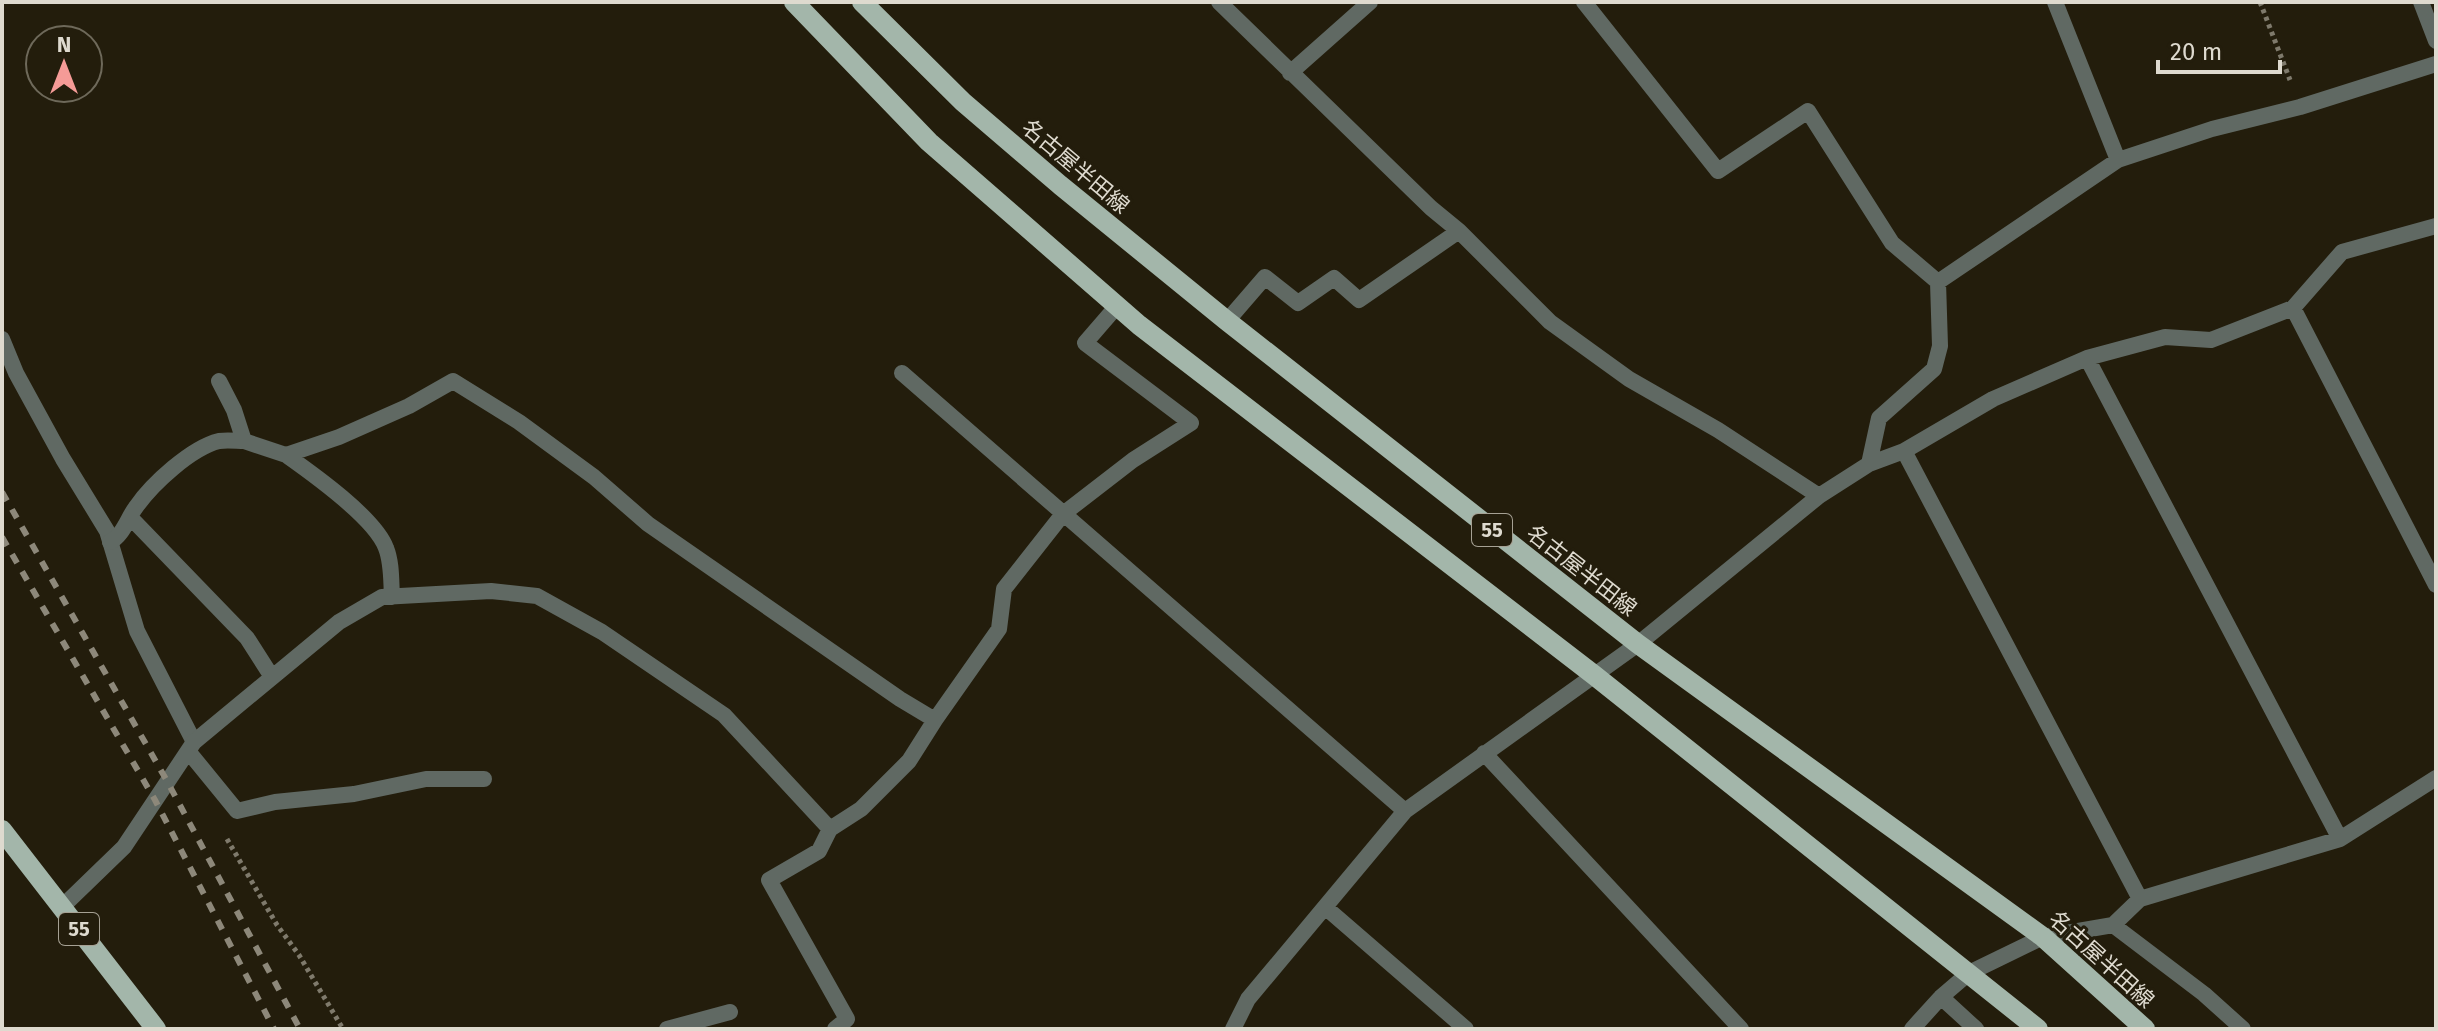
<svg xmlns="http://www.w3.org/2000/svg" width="2438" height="1031" font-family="'Fira Sans','Noto Sans JP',sans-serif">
	<rect width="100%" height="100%" fill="#231d0c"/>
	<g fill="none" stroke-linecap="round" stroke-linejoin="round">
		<path stroke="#7f7a6c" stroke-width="5" stroke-dasharray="4 4" stroke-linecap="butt" d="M 2260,2 L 2290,80
			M 227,839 L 277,925 L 299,955 L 343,1029"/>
		<path stroke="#606963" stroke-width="16" d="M 2,339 L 16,373 L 63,459 L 107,531 L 137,631 L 194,742"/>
		<path stroke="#606963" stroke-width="16" d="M 1219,2 L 1431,208 L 1459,231 L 1550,322 L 1629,379 L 1718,430 L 1819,496
			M 1584,2 L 1718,171 L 1808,111 L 1892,243 L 1938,282
			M 2055,2 L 2118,160
			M 2421,2 L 2436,41
			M 1290,73 L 1370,2
			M 2293,308 L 2436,585
			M 1227,321 L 1265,277 L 1298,303 L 1334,278 L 1359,300 L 1459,231
			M 2087,358 L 2340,839
			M 902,373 L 1405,811
			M 219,381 L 234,410 L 244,441 L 286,455 L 339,437 L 409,406 L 453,381 L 519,422 L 594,477 L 648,524 L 900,699 L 935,720
			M 1904,451 L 2140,899
			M 286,455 C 313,474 375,518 386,548 C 392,563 391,581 392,597
			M 1869,464 L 1879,418 L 1934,369 L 1940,346 L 1938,282 L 2118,160 L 2212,129 L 2300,107 L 2436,64
			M 130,517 L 247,638 L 272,677
			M 110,542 C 124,534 127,519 136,507 C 152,484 191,448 219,441 C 227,440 237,441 244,441
			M 188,751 L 237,811 L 275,802 L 354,794 L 426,779 L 484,779
			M 1484,753 L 1741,1029
			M 62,907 L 124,847 L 194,742 L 339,622 L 382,597 L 491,591 L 537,596 L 602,632 L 724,715 L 830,829
			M 1325,907 L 1466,1029
			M 2113,925 L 2204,994 L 2243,1029
			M 1941,997 L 1976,1029
			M 667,1029 L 730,1012
			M 835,1029 L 847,1019 L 769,880 L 819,851 L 830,829 L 861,809 L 909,761 L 935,720 L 999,629 L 1004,589 L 1063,514 L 1133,460 L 1191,423 L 1085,343 L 1117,306
			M 1233,1029 L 1248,999 L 1405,811 L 1638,644 L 1819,496 L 1869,464 L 1904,451 L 1993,399 L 2087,358 L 2165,337 L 2211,340 L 2293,308 L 2342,252 L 2436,226
			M 1912,1029 L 1941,997 L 1969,973 L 2043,937 L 2113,925 L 2140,899 L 2340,839 L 2436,778"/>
		<path stroke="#a3b6aa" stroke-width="20" d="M 794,2 L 929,142 L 1139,325 L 1594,675 L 2038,1029
			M 862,2 L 963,102 L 1060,185 L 1227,321 L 1638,644 L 2043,937 L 2145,1029
			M 2,830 L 156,1029"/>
		<path stroke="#8d887a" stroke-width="6" stroke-dasharray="10 10" stroke-linecap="butt" d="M 2,492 L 167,781 L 300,1029
			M 2,537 L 155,800 L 274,1029"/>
	</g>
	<g text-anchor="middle" stroke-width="6" stroke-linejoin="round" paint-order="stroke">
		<g fill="#231d0c" stroke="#a6a194" stroke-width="2">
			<rect x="1472" y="514" width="40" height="32" rx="6"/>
			<rect x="59" y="913" width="40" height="32" rx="6"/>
		</g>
		<g font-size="20" font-weight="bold" fill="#dedacf">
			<text x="1492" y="537">55</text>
			<text x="79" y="936">55</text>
		</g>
		<g font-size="22" fill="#dedacf" stroke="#231d0c">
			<text transform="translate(1076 166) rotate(40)" y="8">名古屋半田線</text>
			<text transform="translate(1582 570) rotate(38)" y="8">名古屋半田線</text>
			<text transform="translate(2102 959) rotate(42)" y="8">名古屋半田線</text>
		</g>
	</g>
	<rect width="2438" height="1031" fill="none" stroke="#dedacf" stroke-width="8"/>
	<g transform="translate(64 64)"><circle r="38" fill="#231d0c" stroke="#6e695a" stroke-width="2"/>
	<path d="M0-6L14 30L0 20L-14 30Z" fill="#f59b97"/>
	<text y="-12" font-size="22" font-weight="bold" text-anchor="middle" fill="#dedacf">N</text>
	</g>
	<path d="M2158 60v12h122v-12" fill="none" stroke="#dedacf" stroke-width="4"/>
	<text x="2170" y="60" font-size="24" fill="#dedacf" stroke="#231d0c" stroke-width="6" paint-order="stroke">20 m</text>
</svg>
